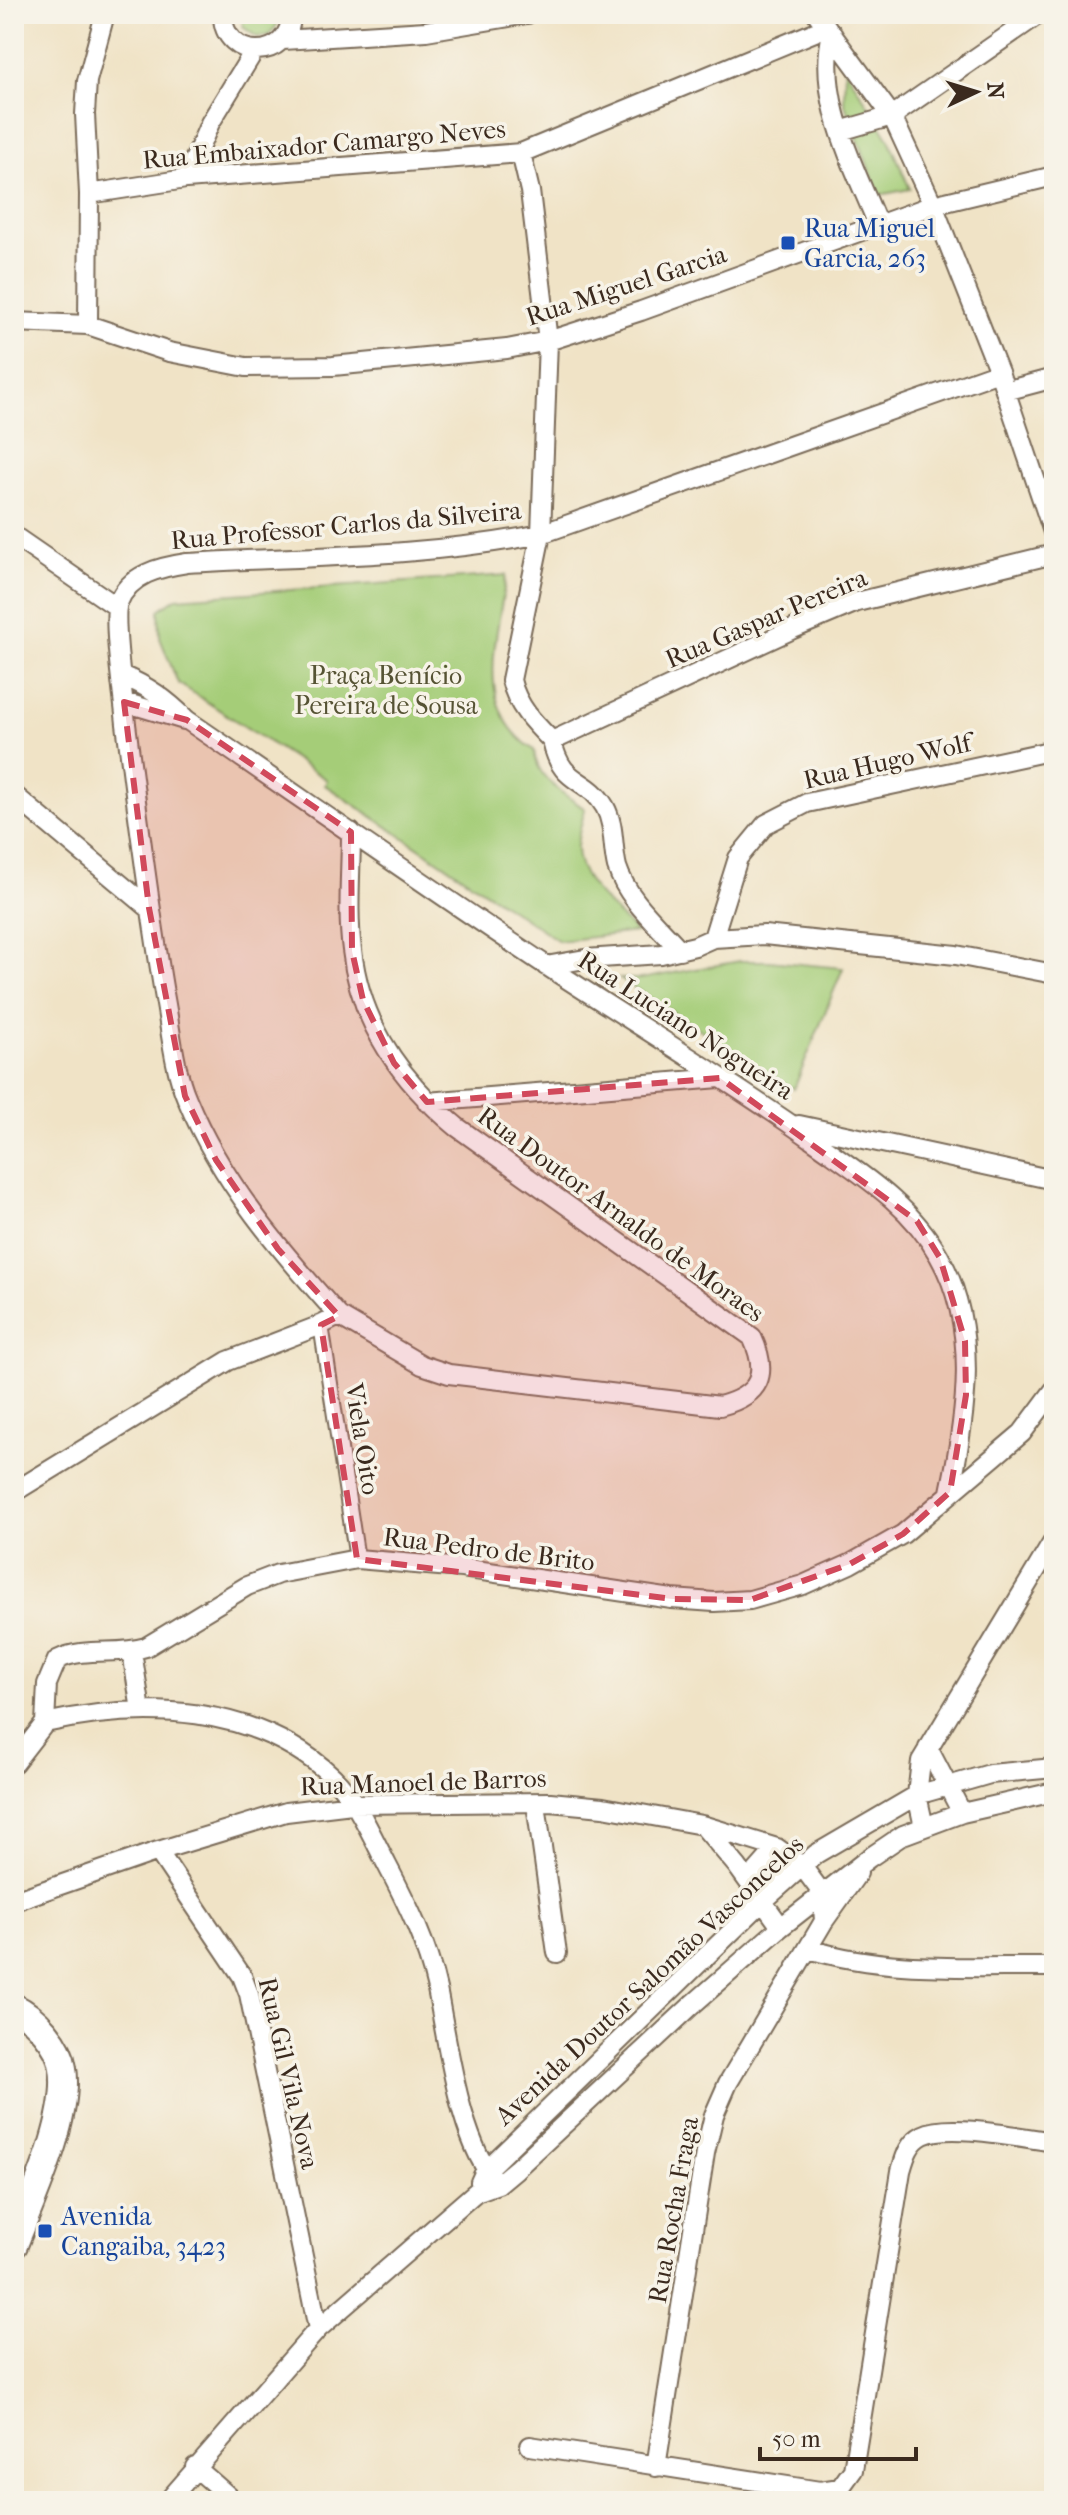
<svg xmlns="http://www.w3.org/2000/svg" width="1068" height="2515" font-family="'IM FELL French Canon',serif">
	<rect width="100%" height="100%" fill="#f7f3e8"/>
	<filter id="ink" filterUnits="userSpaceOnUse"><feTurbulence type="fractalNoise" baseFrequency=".0125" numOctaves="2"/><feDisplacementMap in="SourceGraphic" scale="16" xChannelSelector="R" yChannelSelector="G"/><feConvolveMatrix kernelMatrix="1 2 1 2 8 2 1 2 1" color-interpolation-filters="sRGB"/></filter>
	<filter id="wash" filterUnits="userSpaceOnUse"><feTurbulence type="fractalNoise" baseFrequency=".006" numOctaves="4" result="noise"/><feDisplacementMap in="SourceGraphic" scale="32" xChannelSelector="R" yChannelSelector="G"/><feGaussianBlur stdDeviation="1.8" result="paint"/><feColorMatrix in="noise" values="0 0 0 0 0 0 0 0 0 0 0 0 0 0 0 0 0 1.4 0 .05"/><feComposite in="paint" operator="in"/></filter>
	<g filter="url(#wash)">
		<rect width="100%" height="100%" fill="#f0e3c6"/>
		<path fill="#a5cd78" stroke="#707c4b" stroke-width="2" d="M 242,14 L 277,14 L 277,25 L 269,35 L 257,37 L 243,27 Z
			M 845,68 L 889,139 L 910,189 L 879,195 L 844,102 Z
			M 506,575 C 498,639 471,707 534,750 C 536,779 563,793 585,809 C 582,821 578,834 577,846 C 575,881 616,910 636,932 L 559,941 L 325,785 L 327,780 L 178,683 L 160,638 L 159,610 L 176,598 Z
			M 740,961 L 769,961 L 843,968 L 794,1089 L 620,979 L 641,979 Z"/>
	</g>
	<g filter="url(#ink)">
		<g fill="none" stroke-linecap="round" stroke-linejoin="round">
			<defs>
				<path id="pedestrian" d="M 321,1325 L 357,1559"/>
				<path id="minor" d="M 223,14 C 222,62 292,62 291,14
					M 817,14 L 892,116 L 933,205 L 999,372 L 1054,535
					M 832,33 C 816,99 854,165 878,225
					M 283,40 L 426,31 L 527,14
					M 840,131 L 892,116 L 1039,14
					M 521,153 L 530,191 L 548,341 L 541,534 L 511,680 C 517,706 534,723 552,741
					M 186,179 L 210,123 L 254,51
					M 89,194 L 186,179 L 521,153 L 827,27
					M 14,322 L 88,325 L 169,352 L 246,367 L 333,366 L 507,349 L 548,341 L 641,311 L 933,205 L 1054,176
					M 88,325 L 89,194 L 85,114 L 87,81 L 105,14
					M 1005,391 L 1054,378
					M 14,536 L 117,607
					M 121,675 C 148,686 167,700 187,720 C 307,802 426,886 547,966 C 637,1025 729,1080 816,1142 C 862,1175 911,1205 939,1256 C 980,1328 966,1416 950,1492
					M 124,702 L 184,720
					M 552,741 L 793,629 L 857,602 L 1054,554
					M 552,741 C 562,787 586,775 605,807 C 615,825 612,847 617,867 C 627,899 658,925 680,950
					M 14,795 L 149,908
					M 713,938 L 738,858 L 766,824 L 807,803 L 1054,750
					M 546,966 L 585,959 L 661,954 L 695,946 L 713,938 L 764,935 L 956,955 L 1054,974
					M 427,1102 L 720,1078
					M 799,1125 L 1054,1180
					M 339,1316 C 280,1250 221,1182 187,1099 C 174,1069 171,1031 165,999 C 149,907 138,816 126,724 C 124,701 112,620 118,603 C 129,574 160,567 187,563 C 305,556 426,557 541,534 L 999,372
					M 14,1492 L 228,1361 L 321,1325 L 339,1316 L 422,1365 L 449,1374 L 720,1406 C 761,1395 769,1374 752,1337 L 457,1127 C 402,1082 360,1023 352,950 C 347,912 351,871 351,832
					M 132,1651 L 141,1711
					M 928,1748 L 962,1813
					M 14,1763 L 45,1723
					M 536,1804 L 557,1953
					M 704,1827 L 737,1866 L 781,1927
					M 924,1827 L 917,1795 L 921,1761 L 1054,1540
					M 158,1851 L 242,1976 L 249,1994 L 318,2329
					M 748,1881 L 777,1848
					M 14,1901 L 158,1851 L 286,1812 L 352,1804 L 550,1802 L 603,1807 L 702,1825 L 777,1848 L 802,1866 L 822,1893 L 824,1921
					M 809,1949 C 887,1973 973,1966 1054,1967
					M 480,2182 L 485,2171 L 762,1902 L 816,1854 L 917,1795 L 990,1774 L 1054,1768
					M 498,2184 C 460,2146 448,2043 437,1989 C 427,1944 408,1905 387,1865 C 372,1836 356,1799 333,1777 C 256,1704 143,1701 45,1723 L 47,1684 L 57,1660 C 85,1646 117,1656 146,1647 L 247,1586 L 278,1574 L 357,1559 L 462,1568 L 672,1599 L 714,1602 L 750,1600 L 803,1585 L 850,1564 L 903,1534 L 1022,1433 L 1054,1390
					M 530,2446 L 820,2491 L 840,2488 L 853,2470 L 901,2171 C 905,2157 909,2142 923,2135 C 949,2122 1024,2138 1054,2142
					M 195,2467 L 234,2501
					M 656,2467 L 705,2153 L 714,2115 L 728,2083 L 824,1921 L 858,1873
					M 168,2501 L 318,2329 L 476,2192 L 498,2184 L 516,2169 L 691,2006 L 781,1927 L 869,1858 L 903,1835 L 962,1813 L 1054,1792"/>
				<path id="secondary" d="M 14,2007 C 35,2017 60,2044 63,2068 C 71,2117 32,2199 14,2245"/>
			</defs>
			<use href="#pedestrian" stroke="#7a6b59" stroke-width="18"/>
			<use href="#minor" stroke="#7a6b59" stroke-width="22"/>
			<use href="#secondary" stroke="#7a6b59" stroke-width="30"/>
			<use href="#pedestrian" stroke="#fff" stroke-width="14"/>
			<use href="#minor" stroke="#fff" stroke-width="18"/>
			<use href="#secondary" stroke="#fff" stroke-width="26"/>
		</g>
	</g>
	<path fill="#d1495b" fill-opacity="0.2" stroke="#d1495b" stroke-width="6" stroke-dasharray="16 10" stroke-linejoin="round" d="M 124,702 L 187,720 L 351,832 L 352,951 L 363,1000 L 394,1063 L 427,1102 L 720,1078 L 917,1221 L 940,1258 L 965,1341 L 966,1395 L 950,1492 L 903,1534 L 850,1564 L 750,1600 L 672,1599 L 357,1559 L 321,1325 L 339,1316 L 278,1249 L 216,1160 L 185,1096 L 149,908 Z"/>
	<g fill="#1a4fb4" stroke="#f7f3e8" stroke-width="3">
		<rect x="780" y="235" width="16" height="16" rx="4"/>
		<rect x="37" y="2223" width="16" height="16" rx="4"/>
	</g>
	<g text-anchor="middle" stroke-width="7" stroke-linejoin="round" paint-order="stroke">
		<g font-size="26" fill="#3b2a1e" stroke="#f7f3e8">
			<text transform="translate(324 144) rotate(-5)" y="9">Rua Embaixador Camargo Neves</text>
			<text transform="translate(626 285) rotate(-18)" y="9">Rua Miguel Garcia</text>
			<text transform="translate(346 525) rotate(-5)" y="9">Rua Professor Carlos da Silveira</text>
			<text transform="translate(766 618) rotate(-23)" y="9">Rua Gaspar Pereira</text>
			<text transform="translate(887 761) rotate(-13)" y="9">Rua Hugo Wolf</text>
			<text transform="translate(686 1025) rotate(33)" y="9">Rua Luciano Nogueira</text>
			<text transform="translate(621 1214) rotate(36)" y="9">Rua Doutor Arnaldo de Moraes</text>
			<text transform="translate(363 1439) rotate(81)" y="9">Viela Oito</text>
			<text transform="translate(489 1549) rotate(7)" y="9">Rua Pedro de Brito</text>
			<text transform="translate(423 1782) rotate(-2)" y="9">Rua Manoel de Barros</text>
			<text transform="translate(649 1980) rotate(-43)" y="9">Avenida Doutor Salomão Vasconcelos</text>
			<text transform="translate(289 2073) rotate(77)" y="9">Rua Gil Vila Nova</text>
			<text transform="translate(673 2210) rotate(-80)" y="9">Rua Rocha Fraga</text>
		</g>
		<g font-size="26" fill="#164399" stroke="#f7f3e8" text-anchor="start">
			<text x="804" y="237">Rua Miguel<tspan x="804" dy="30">Garcia, 263</tspan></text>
			<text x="61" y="2225">Avenida<tspan x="61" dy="30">Cangaiba, 3423</tspan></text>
		</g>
		<g font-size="26" fill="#565334" stroke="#f7f3e8">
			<text x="386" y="684">Praça Benício<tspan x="386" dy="30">Pereira de Sousa</tspan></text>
		</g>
	</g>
	<rect width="1068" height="2515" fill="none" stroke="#f7f3e8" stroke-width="48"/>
	<g transform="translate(976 92) rotate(86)" stroke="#f7f3e8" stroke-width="6" paint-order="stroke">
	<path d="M0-6L14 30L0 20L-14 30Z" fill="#3b2a1e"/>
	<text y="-12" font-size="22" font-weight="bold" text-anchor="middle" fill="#3b2a1e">N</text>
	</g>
	<path d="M760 2447v12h156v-12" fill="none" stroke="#3b2a1e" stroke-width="4"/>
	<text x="772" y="2447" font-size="24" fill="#3b2a1e" stroke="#f7f3e8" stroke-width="6" paint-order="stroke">50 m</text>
</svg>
